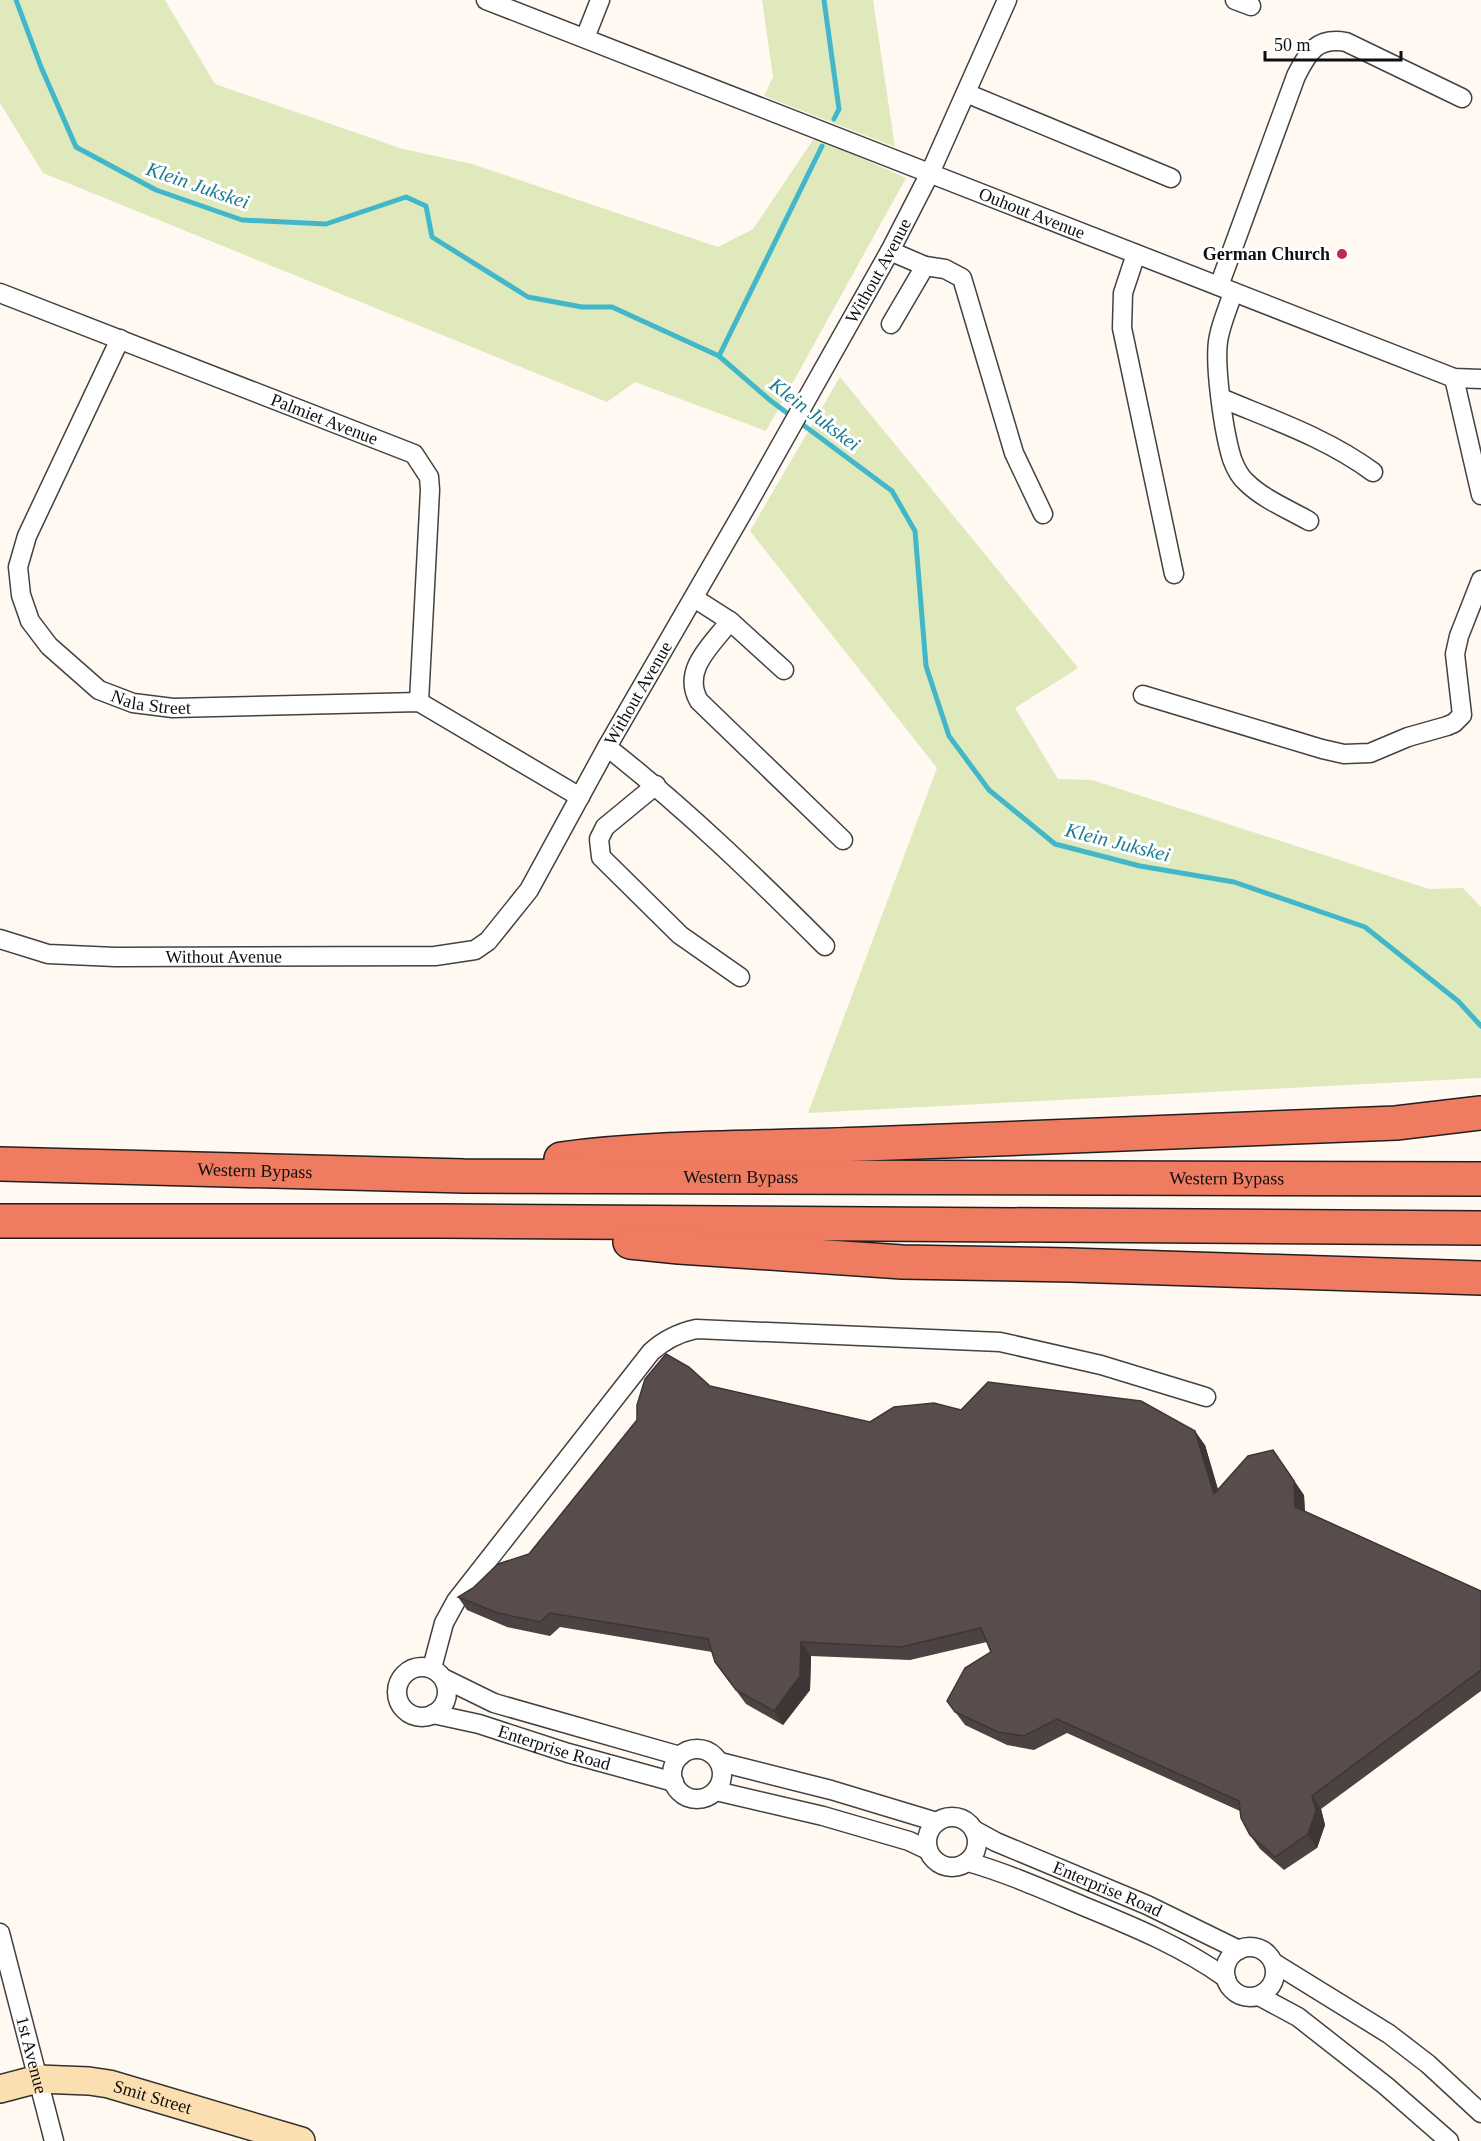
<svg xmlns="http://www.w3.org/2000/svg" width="1481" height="2141" font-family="'Times New Roman',serif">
	<rect width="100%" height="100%" fill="#fff9f2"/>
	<path fill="#dfe9bc" d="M 0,0 L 165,0 L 215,84 L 403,149 L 472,164 L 718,247 L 753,229 L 815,137 L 906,178 L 766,431 L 635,382 L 607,402 L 43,173 L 0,103 Z
		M 762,0 L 873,0 L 895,147 L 764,96 L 773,77 Z
		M 840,377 L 1078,668 L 1015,708 L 1058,779 L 1092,780 L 1429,889 L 1463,888 L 1481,907 L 1481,1078 L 808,1113 L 937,768 L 750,531 Z"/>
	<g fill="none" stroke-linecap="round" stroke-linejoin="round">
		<path stroke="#42b7c9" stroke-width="5" d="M 16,0 L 41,67 L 76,147 L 156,190 L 242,220 L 326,224 L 406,197 L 426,206 L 432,237 L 528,297 L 582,307 L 612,307 L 719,356 L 771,401 L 892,491 L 915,531 L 926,666 L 949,736 L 989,790 L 1055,844 L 1140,866 L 1234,882 L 1365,927 L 1458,1001 L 1481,1026
			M 824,0 L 839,109 L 834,119
			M 719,356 L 822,146"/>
		<defs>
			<g id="street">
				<path id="s1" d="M 486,0 L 1454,378 L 1481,379"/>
				<path d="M 1235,0 L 1251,6"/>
				<path d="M 585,38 L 600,0"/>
				<path d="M 966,93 L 1171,178"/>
				<path d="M 890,251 L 925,266"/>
				<path d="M 1136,254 L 1123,293 L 1122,328 L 1174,574"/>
				<path d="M 1219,286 L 1296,76 C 1308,52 1317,37 1346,42 L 1462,98"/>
				<path d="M 1233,292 C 1229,306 1222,321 1219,336 C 1213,361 1224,433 1232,459 C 1235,467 1239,476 1246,482 C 1263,499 1288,509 1309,521"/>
				<path id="s2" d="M 0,293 L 414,454 L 429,477 L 430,490 L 419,702"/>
				<path d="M 891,324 L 925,266 L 945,269 L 962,278 L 1014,453 L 1043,514"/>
				<path id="s3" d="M 120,339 L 27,536 L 18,567 L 21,595 L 30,621 L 49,646 L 99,690 L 133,703 L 173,708 L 419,702 L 580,797"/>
				<path d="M 1454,378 L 1481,495"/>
				<path d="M 1221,398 C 1273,420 1327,438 1373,472"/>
				<path d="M 694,598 L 730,621 C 712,645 681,670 699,701 L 843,840"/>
				<path d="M 730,621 L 784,670"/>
				<path d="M 1143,695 L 1322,749 L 1344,754 L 1370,753 L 1408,737 L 1447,726 L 1454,723 L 1462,715 L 1455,654 L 1459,636 L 1481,580"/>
				<path d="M 607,747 C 685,808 755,876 825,946"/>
				<path d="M 656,785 L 605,827 L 599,839 L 601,857 L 680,935 L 740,977"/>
				<path id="s4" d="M 0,939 L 48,954 L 115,957 L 435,956 L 475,950 L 488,941 L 529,890 L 607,747 L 747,505 L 890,251 L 930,173 L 1007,0"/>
				<circle cx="422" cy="1692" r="25"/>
				<path d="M 432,1668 L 444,1623 L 456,1601 L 651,1352 C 664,1340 678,1333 696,1329 L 1000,1342 L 1101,1365 L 1206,1397"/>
				<path d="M 445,1679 L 494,1703 L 680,1756"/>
				<path id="s5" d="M 433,1714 L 479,1724 L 568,1753 L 674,1782"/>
				<circle cx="697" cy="1774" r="25"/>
				<path d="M 720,1762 L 831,1790 L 937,1822"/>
				<path d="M 716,1791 L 823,1816 L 909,1841 L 928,1850"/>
				<circle cx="952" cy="1842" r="25"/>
				<path id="s6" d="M 974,1830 L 996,1842 L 1147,1905 L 1239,1950"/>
				<path d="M 968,1862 C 1007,1873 1045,1890 1083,1906 C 1132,1926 1183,1947 1226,1978"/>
				<path id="s7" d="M 0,1933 L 54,2141"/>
				<circle cx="1250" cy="1972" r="25"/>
				<path d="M 1274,1963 L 1389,2034 L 1428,2064 L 1481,2113"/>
				<path d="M 1259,1996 L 1298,2017 L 1386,2086 L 1449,2141"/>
			</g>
			<g id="secondary">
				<path id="s8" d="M 0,2089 L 38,2079 L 89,2081 L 109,2084 L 301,2141"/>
			</g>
			<g id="highway">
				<path d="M 561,1159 C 661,1146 763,1148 865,1144 C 1042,1137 1219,1131 1396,1123 L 1481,1113"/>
				<path id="s9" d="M 0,1164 L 464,1176 L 1481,1179"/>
				<path d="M 0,1221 L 443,1221 L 1481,1228"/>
				<path d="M 630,1242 L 679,1247 L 902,1262 L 1070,1265 L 1481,1278"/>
			</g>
		</defs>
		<use href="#street" stroke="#424242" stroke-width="21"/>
		<use href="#secondary" stroke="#313131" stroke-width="30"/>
		<use href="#highway" stroke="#202020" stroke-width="36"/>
		<use href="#street" stroke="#fff" stroke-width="18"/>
		<use href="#secondary" stroke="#fcdfb0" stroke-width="27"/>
		<use href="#highway" stroke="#ef7b60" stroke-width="33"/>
	</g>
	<path fill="#4c4241" d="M 710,1386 L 870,1422 L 961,1410 L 1205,1445 L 1218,1489 L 1304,1495 L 1305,1511 L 1481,1591 L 1481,1691 L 1321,1809 L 1325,1825 L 1317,1848 L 1284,1870 L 1260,1849 L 1250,1835 L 1240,1811 L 1067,1733 L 1034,1750 L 1007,1745 L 965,1725 L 947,1701 L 991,1652 L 987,1642 L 910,1660 L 811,1656 L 810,1690 L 783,1725 L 746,1704 L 715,1662 L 712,1652 L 560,1627 L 550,1636 L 507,1627 L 467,1610 L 458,1597 L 529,1554 L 637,1420 Z"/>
	<path fill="#3e3635" d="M 1195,1431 L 1205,1445 L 1223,1508 L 1214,1494 Z
		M 1283,1464 L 1304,1495 L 1305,1521 L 1295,1507 Z
		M 801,1642 L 811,1656 L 810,1690 L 783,1725 L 774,1711 Z
		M 1312,1796 L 1321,1809 L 1325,1825 L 1317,1848 L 1308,1834 Z"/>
	<path fill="#584d4c" stroke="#3e3635" stroke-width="1.5" d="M 666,1354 L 689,1367 L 710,1386 L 870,1422 L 894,1407 L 934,1403 L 961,1410 L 988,1382 L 1141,1401 L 1195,1431 L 1214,1494 L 1248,1456 L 1273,1450 L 1294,1481 L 1295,1507 L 1481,1591 L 1481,1670 L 1312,1796 L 1316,1811 L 1308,1834 L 1275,1857 L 1250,1835 L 1241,1818 L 1239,1801 L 1057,1719 L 1024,1736 L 998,1732 L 955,1712 L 947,1701 L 965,1668 L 991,1652 L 981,1628 L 901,1647 L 801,1642 L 800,1676 L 774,1711 L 736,1690 L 715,1662 L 708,1639 L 550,1613 L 540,1622 L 498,1613 L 458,1597 L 473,1588 L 498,1564 L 529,1554 L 637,1420 L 637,1405 L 645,1379 Z"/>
	<circle fill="#bc2b58" stroke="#fff" stroke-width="2" cx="1342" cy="254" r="6"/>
	<g text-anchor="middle" stroke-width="6" stroke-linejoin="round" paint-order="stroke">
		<g font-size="18" fill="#0f0f0f" stroke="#fff">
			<text dy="6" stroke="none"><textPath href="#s1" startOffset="586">Ouhout Avenue</textPath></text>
			<text dy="6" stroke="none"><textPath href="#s4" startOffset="1270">Without Avenue</textPath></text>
			<text dy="6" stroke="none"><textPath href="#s2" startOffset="348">Palmiet Avenue</textPath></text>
			<text dy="6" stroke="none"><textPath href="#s4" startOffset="784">Without Avenue</textPath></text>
			<text dy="6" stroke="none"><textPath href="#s3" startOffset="458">Nala Street</textPath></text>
			<text dy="6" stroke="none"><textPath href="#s4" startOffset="226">Without Avenue</textPath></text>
			<text dy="6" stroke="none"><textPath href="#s9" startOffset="255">Western Bypass</textPath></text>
			<text dy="6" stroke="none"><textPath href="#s9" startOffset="741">Western Bypass</textPath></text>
			<text dy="6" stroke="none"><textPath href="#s9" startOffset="1227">Western Bypass</textPath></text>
			<text dy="6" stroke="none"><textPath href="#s5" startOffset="126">Enterprise Road</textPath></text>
			<text dy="6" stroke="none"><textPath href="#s6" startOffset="146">Enterprise Road</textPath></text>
			<text dy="6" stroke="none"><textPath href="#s7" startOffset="126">1st Avenue</textPath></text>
			<text dy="6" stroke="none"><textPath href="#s8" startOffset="156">Smit Street</textPath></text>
		</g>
		<g font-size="18" font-weight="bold" fill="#0f0f0f" stroke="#fff" text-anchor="end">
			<text x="1330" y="260">German Church</text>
		</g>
		<g font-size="20" font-style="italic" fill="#1b7c90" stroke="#fff">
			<text transform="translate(198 185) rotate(19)" y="7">Klein Jukskei</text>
			<text transform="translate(815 414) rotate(37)" y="7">Klein Jukskei</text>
			<text transform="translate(1118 842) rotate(14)" y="7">Klein Jukskei</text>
		</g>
	</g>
	<path d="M1265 51v9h136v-9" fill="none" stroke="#0f0f0f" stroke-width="3"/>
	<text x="1274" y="51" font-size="18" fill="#0f0f0f" stroke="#ffffff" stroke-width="4.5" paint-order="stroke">50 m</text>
</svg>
